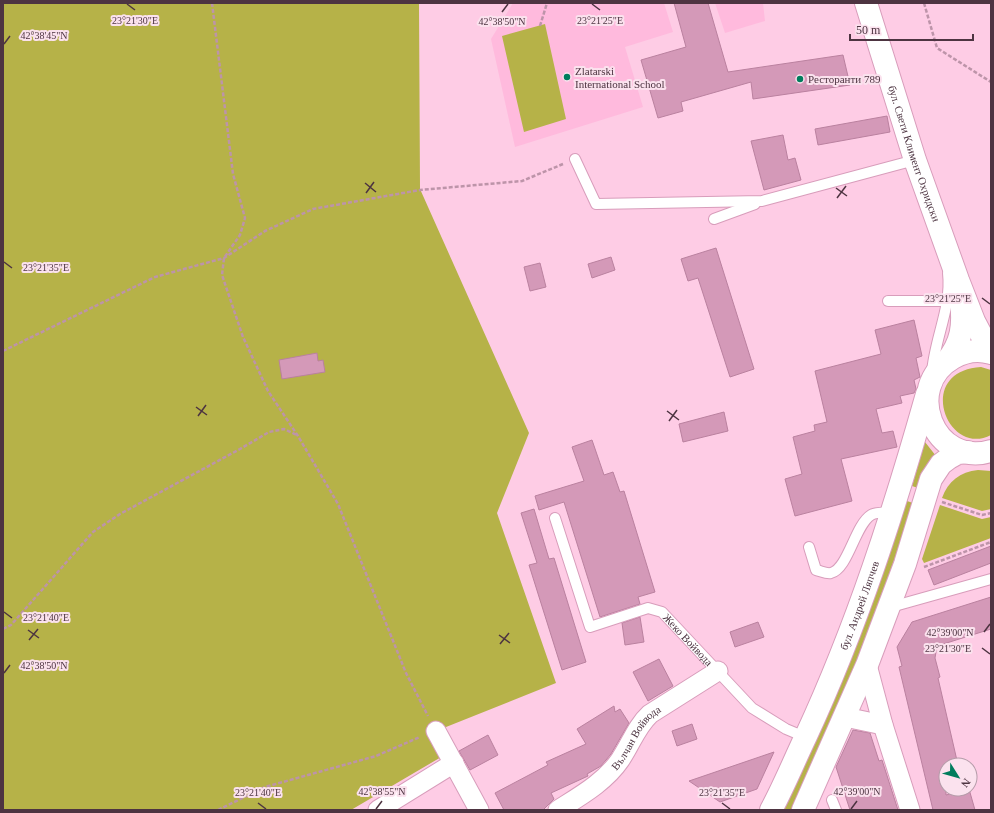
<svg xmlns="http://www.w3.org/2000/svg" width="994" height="813" font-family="Georgia,serif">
	<rect width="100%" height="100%" fill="#fecce5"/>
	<path fill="#ffbadd" d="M 513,3 L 664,3 L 673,32 L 625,47 L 643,107 L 515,147 L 491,39 Z
		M 715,3 L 763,3 L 765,21 L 725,33 Z"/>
	<path fill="#b6b248" d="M 3,3 L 419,3 L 420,189 L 529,433 L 497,513 L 556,683 L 436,731 L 448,753 L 351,810 L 3,810 Z
		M 545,24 L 566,119 L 524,132 L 502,36 Z
		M 981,367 L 991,370 L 991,435 C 947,458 914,371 981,367 Z
		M 925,442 L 936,456 L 918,488 L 912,486 Z
		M 978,470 L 991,471 L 991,509 L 982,511 L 942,498 C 948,481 960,472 978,470 Z
		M 907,501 L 913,503 C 879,608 842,712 792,810 L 782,810 L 875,592 Z
		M 940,505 L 982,519 L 991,517 L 991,538 L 924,563 L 922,559 Z"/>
	<path fill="#d499b8" stroke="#ba819f" d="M 674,3 L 708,3 L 728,72 L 843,55 L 850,85 L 753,99 L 751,82 L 681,102 L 683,111 L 658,118 L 641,60 L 686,47 Z
		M 887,116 L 890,132 L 818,145 L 815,129 Z
		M 783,135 L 788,160 L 795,158 L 801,180 L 764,190 L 751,141 Z
		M 716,248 L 754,369 L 730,377 L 698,278 L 688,281 L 681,259 Z
		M 611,257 L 615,270 L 592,278 L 588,264 Z
		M 540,263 L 546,287 L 530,291 L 524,267 Z
		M 914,320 L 922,356 L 916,358 L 920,377 L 914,380 L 916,389 L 914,393 L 900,396 L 902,403 L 876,409 L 882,433 L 893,431 L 897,447 L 841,459 L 852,501 L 795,516 L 785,479 L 802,474 L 793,437 L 815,431 L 814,425 L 827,422 L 815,371 L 881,354 L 875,330 Z
		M 317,353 L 318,361 L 323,360 L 325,372 L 282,379 L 279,360 Z
		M 724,412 L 728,431 L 683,442 L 679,424 Z
		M 592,440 L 604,475 L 613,472 L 620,492 L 624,491 L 655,592 L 638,597 L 640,604 L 600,617 L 564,502 L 539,510 L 535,496 L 584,481 L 572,447 Z
		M 534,509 L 549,559 L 554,558 L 586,662 L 562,670 L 529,565 L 537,563 L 521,513 Z
		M 991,546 L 991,563 L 934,585 L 928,570 Z
		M 991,597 L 991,629 L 937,646 L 935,658 L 940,677 L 938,678 L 958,765 L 946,765 L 946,795 L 969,789 L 975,810 L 933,810 L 899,667 L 902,666 L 897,647 L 912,622 Z
		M 640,617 L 644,642 L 625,645 L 622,623 Z
		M 758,622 L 764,637 L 735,647 L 730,632 Z
		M 659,659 L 673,686 L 648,701 L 633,672 Z
		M 614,706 L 615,712 L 620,709 L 629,723 L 611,754 L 601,766 L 587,774 L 588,776 L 551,793 L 554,799 L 543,810 L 504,810 L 495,793 L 548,765 L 546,762 L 586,744 L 577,729 Z
		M 692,724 L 697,739 L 677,746 L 672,731 Z
		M 853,730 L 870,733 L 879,761 L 882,760 L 898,810 L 850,810 L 836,767 Z
		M 488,735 L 498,755 L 470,770 L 459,751 Z
		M 774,752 L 757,789 L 720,802 L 689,781 Z"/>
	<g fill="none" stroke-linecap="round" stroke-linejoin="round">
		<defs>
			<g id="lane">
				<path d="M 575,159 L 596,204 L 762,201 L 915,160"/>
				<path d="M 714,219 L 755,204"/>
				<path d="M 888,301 L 947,301"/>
				<path d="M 932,373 C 934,340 952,307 948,273"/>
				<path id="s1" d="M 555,518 L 590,627 L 648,608 L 662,612 L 752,708 L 786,729 L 805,737"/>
				<path d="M 809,547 L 816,570 C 821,571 826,574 831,573 C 848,569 855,525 871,515 C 876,512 886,513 892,512"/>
				<path d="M 891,607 L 991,579"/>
				<path d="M 832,800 L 836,810"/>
			</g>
			<g id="street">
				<path d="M 867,665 L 883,725 L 910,810"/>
				<path d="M 845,717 L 883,725"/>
				<path d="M 436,731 L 479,810"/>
				<path d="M 378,810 L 454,763"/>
				<path id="s2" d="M 558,810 C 580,796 605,782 620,760 C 631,744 636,727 650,714 L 718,671"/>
			</g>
			<g id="secondary">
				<path id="s3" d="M 866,3 L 915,160 L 958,280 L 974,321 L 984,340 L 991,350"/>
				<path d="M 991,353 C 978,349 965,351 953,358 C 902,387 934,468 991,451"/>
				<path d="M 946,362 C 962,343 964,325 961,301"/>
				<path id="s4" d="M 771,810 C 784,786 794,761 806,736 C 857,626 894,511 927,394"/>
				<path d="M 803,810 L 867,665 L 905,564 L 931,479 L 941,464 L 949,458 L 958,453 L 968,452"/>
			</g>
		</defs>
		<use href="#lane" stroke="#d89dbb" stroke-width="12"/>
		<use href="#street" stroke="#d89dbb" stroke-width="21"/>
		<use href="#secondary" stroke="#d89dbb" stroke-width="24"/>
		<path stroke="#bd94a9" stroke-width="2.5" stroke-dasharray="4 2" stroke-linecap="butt" d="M 212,3 L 233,174 L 245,218 L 240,235 L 224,258 L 222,275 L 243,337 L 268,391 L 298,436 L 338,504 L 406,673 L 428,716
			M 924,3 L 937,48 L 991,82
			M 540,26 L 547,3
			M 3,351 L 155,277 L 224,258 L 265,231 L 313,209 L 420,190 L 522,181 L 563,164
			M 942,502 L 982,515 L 991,513
			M 924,567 L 991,542
			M 3,629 L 11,625 L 93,532 L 120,514 L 240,449 L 269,432 L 284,429 L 297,435
			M 218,810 L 265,787 L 376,756 L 420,737"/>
		<use href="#lane" stroke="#fff" stroke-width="10"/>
		<use href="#street" stroke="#fff" stroke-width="19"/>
		<use href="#secondary" stroke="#fff" stroke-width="22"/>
	</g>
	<path fill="none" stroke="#4d3441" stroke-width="1.5" d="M 127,4 L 135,10M 592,4 L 600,10M 502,12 L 508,4M 4,44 L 10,36M 365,183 L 376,192M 836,188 L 847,196M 366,193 L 374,182M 837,198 L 846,186M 4,262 L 12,268M 982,298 L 990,304M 196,407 L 207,415M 667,411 L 679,420M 198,416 L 206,405M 669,421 L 677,410M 4,612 L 12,618M 28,630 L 39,638M 984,632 L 990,624M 499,635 L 510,643M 29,640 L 38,629M 500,644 L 509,633M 982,648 L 990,654M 4,673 L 10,665M 258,803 L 266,809M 722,803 L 730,809M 376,809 L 382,801M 851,809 L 857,801"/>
	<g fill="#007d5d" stroke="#fbe2ee" stroke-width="1.5">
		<circle cx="567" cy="77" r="4"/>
		<circle cx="800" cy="79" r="4"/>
	</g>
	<g text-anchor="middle" stroke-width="4" stroke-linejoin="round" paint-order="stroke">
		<g font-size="11" fill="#4d3441" stroke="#fbe2ee" text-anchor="start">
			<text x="575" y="75">Zlatarski<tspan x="575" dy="13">International School</tspan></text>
			<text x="808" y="83">Ресторанти 789</text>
		</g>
		<g font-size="11" fill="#4d3441" stroke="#fbe2ee">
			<text dy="4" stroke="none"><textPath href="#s3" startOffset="158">бул. Свети Климент Охридски</textPath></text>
			<text dy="4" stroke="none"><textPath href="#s4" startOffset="223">бул. Андрей Ляпчев</textPath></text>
			<text dy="4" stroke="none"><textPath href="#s1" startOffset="228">Жеко Войвода</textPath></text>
			<text dy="4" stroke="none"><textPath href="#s2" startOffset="108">Вълчан Войвода</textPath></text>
		</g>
	</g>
	<g font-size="10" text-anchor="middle" fill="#4d3441" stroke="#fbe2ee" stroke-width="4" stroke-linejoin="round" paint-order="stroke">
		<text x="135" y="24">23°21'30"E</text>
		<text x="600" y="24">23°21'25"E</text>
		<text x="502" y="25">42°38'50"N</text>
		<text x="44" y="39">42°38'45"N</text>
		<text x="46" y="271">23°21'35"E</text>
		<text x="948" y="302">23°21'25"E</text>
		<text x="46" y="621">23°21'40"E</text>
		<text x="950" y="636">42°39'00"N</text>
		<text x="948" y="652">23°21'30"E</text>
		<text x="44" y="669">42°38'50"N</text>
		<text x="382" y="795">42°38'55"N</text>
		<text x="857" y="795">42°39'00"N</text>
		<text x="258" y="796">23°21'40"E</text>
		<text x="722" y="796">23°21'35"E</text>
	</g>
	<rect width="994" height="813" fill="none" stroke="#4d3441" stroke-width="8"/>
	<g transform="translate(958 777) rotate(127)"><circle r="19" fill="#fbe2ee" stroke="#b59ca9"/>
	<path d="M0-3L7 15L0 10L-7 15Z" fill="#007d5d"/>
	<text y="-6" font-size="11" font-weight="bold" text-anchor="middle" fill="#4d3441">N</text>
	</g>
	<path d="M850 34v6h123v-6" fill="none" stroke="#4d3441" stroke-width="2"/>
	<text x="856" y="34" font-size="12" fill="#4d3441" stroke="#fbe2ee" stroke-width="3" paint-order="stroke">50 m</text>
</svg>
